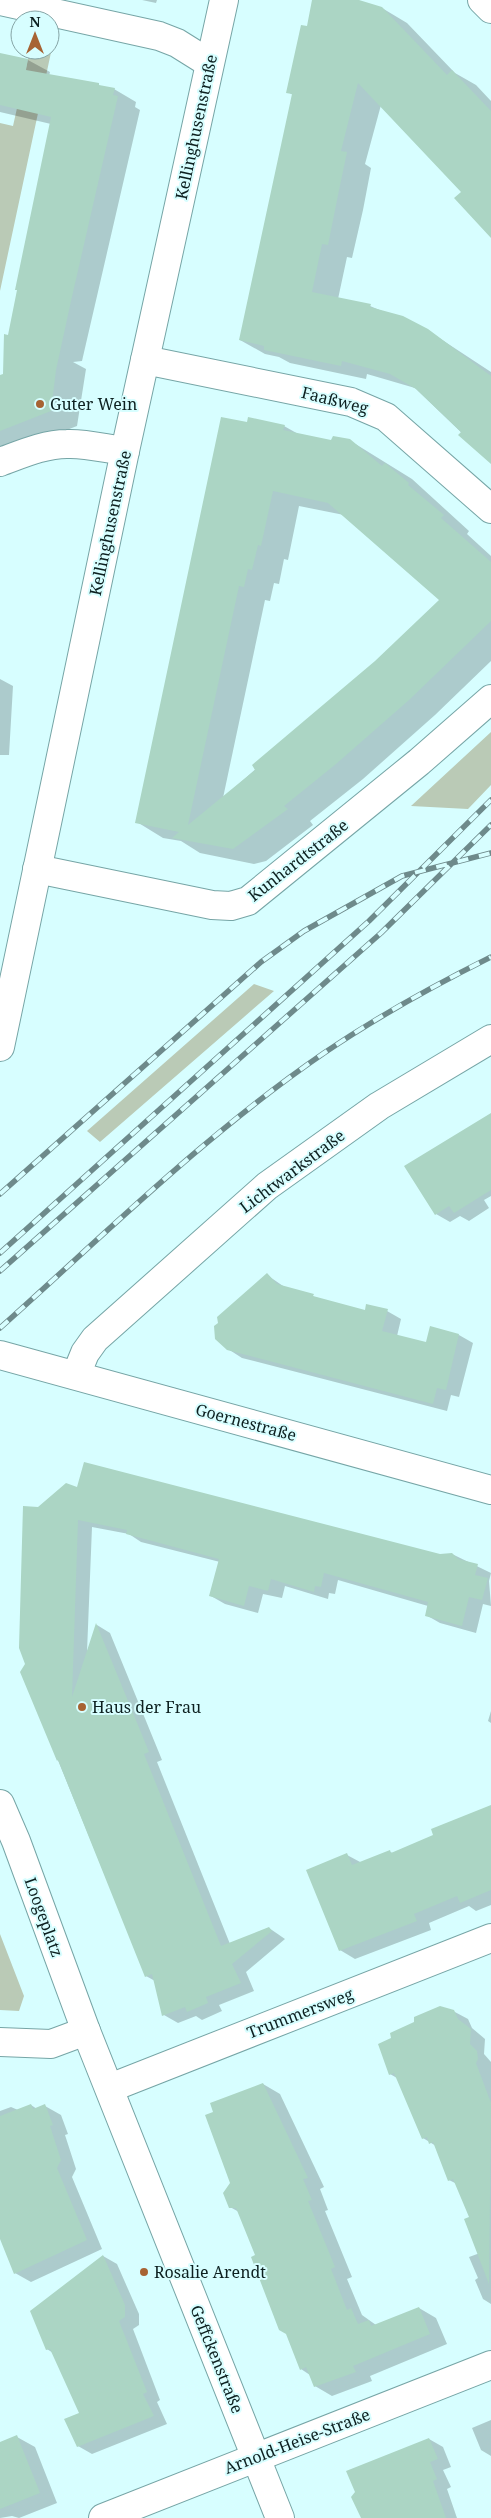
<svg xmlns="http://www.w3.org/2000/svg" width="491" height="2518" font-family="'Noto Serif',serif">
	<rect width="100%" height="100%" fill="#d7feff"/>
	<path fill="#bacab6" d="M 50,42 L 53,43 L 0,291 L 0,123 L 13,126 L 30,50 L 50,50 Z
		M 491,732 L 491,785 L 468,809 L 411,806 Z
		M 254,984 L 274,991 L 100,1142 L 87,1131 Z
		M 0,1934 L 24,1996 L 19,2011 L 0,2010 Z"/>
	<path fill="#0003" fill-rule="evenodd" d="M 142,0 L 157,0 L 156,3 Z
		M 313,0 L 350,0 L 382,8 L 407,23 L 455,73 L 476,85 L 491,101 L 491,233 L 463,193 L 381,105 L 365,164 L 371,168 L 363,210 L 352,258 L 347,257 L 338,299 L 370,306 L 427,330 L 491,372 L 491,461 L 415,388 L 367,374 L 366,379 L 290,363 L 279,357 L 265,354 L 240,340 L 293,95 L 288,92 L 308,27 Z
		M 0,54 L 28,60 L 50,72 L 49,76 L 114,89 L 136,102 L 135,107 L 140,110 L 82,361 L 73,362 L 86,369 L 77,426 L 0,456 L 0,379 L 36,364 L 51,124 L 0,112 Z
		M 248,423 L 284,426 L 300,435 L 332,442 L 349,440 L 412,479 L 469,531 L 467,534 L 491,556 L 491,661 L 435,715 L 363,779 L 310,821 L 313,825 L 266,861 L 254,864 L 200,853 L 181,841 L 163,838 L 137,822 ZM 299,506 L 344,515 L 441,600 L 376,662 L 223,798 L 265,600 L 270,601 L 274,583 L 279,584 L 284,559 L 288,560 Z
		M 0,679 L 13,686 L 9,755 L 0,755 Z
		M 491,1115 L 491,1196 L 484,1200 L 489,1208 L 469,1221 L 460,1216 L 450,1222 L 436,1214 Z
		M 267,1275 L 286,1288 L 321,1299 L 366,1312 L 387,1311 L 401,1319 L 397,1336 L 427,1344 L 459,1335 L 473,1343 L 459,1397 L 451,1395 L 447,1411 L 242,1358 L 228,1349 Z
		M 78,1489 L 440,1555 L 452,1554 L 491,1573 L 489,1581 L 491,1606 L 483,1604 L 476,1633 L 440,1623 L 426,1615 L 428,1606 L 338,1580 L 335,1594 L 329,1593 L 328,1599 L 285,1586 L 282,1598 L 263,1594 L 258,1613 L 225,1604 L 211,1596 L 220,1562 L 141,1542 L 129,1534 L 92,1527 L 87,1652 L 97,1625 L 110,1633 L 162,1760 L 157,1762 L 230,1944 L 269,1928 L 285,1939 L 246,1972 L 254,1991 L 219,2005 L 222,2011 L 202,2020 L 196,2016 L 178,2023 L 164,2015 L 155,1981 L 146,1976 L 22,1672 L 26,1664 L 39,1508 Z
		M 491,1711 L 491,1723 L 488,1721 Z
		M 491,1808 L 491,1905 L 476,1911 L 469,1906 L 429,1923 L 431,1930 L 355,1959 L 340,1950 L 347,1855 L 362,1863 L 390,1852 L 393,1853 L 435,1836 Z
		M 453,2011 L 468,2019 L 472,2028 L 485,2039 L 484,2054 L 491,2062 L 491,2304 L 483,2299 L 475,2280 L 478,2278 L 469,2257 L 480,2253 L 470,2218 L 457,2184 L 449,2180 L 436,2146 L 423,2138 L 397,2078 L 390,2074 Z
		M 263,2084 L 280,2094 L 324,2187 L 320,2189 L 328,2210 L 325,2211 L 352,2277 L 347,2279 L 362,2315 L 376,2325 L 419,2308 L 436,2318 L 447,2344 L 370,2376 L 372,2381 L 332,2396 L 315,2386 L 310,2375 L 301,2369 L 239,2212 L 230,2207 L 232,2183 Z
		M 31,2105 L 37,2109 L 45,2106 L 61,2115 L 68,2134 L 65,2135 L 76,2169 L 72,2177 L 102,2249 L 31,2282 L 15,2273 L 0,2216 L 0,2111 L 11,2107 L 18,2110 Z
		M 103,2256 L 117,2264 L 139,2314 L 139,2325 L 133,2329 L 160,2400 L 157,2402 L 167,2424 L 92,2454 L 78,2446 L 81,2414 L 53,2353 L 47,2349 Z
		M 491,2420 L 491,2456 L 481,2450 L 472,2428 Z
		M 17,2437 L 35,2447 L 57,2503 L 19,2518 L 12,2516 L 0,2518 L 0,2443 Z
		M 429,2439 L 443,2447 L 451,2467 L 443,2470 L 451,2487 L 447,2489 L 457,2518 L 362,2518 Z"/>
	<path fill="#abd5c4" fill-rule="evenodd" d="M 312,0 L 359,0 L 382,7 L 447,75 L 452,70 L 491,111 L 491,238 L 454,198 L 461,192 L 358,83 L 341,151 L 347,152 L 338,195 L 328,245 L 322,244 L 312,292 L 371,304 L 370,307 L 403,316 L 428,329 L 491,376 L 491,464 L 458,435 L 461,432 L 416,389 L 390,374 L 342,361 L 341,366 L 264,350 L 264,346 L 239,340 L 292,94 L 286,93 L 301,25 L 307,26 Z
		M 0,53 L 28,59 L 26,70 L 99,83 L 99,85 L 115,88 L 113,95 L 118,96 L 71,301 L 56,370 L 51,411 L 0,431 L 0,375 L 3,374 L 4,334 L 8,335 L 17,290 L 15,290 L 51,117 L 0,105 Z
		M 221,417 L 247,422 L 248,417 L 285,425 L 283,430 L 331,440 L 333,436 L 350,439 L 382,466 L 385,463 L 409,483 L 408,485 L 444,515 L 441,518 L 491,562 L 491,621 L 409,700 L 336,764 L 284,806 L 288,809 L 233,849 L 172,838 L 179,832 L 135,823 ZM 273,491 L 328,503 L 439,600 L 375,661 L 252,765 L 255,770 L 188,825 L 239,586 L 244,587 L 248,569 L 252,570 L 258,545 L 261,546 Z
		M 491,1113 L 491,1190 L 454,1213 L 449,1206 L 435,1215 L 404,1166 Z
		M 267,1273 L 277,1284 L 314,1294 L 313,1296 L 365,1310 L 366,1304 L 388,1309 L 382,1331 L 426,1342 L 430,1326 L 459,1334 L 446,1390 L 437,1388 L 433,1404 L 227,1350 L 215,1339 L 214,1326 L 218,1323 L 217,1317 Z
		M 84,1462 L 440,1554 L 452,1553 L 458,1559 L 478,1564 L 475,1575 L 488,1578 L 482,1600 L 469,1597 L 462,1626 L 425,1616 L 428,1602 L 324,1573 L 321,1587 L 315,1586 L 314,1592 L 271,1579 L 268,1591 L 249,1586 L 244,1606 L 209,1596 L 219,1559 L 126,1534 L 127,1530 L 78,1520 L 72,1697 L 96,1623 L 149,1752 L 144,1754 L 221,1946 L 269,1927 L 272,1931 L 232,1964 L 241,1983 L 206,1997 L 208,2003 L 187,2012 L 185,2007 L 162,2016 L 152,1974 L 145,1977 L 58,1760 L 57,1761 L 20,1672 L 25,1664 L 19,1648 L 23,1506 L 38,1507 L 66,1483 L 77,1487 Z
		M 491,1805 L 491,1890 L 460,1903 L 457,1896 L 414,1914 L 417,1921 L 339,1951 L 306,1870 L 347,1853 L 352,1865 L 390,1850 L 391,1853 L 433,1835 L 431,1829 Z
		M 440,2006 L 454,2010 L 458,2019 L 471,2029 L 470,2044 L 477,2051 L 478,2059 L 476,2063 L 491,2103 L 489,2284 L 464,2219 L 469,2217 L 453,2179 L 448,2181 L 433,2142 L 429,2144 L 427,2137 L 422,2139 L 394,2073 L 389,2075 L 378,2044 L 391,2038 L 390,2033 L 414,2022 L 414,2017 Z
		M 263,2083 L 308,2178 L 303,2179 L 312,2200 L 308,2201 L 335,2267 L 331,2269 L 347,2310 L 351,2308 L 358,2324 L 369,2320 L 371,2326 L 419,2307 L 430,2334 L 353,2366 L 356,2372 L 314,2387 L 306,2367 L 300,2370 L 286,2334 L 279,2330 L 251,2257 L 255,2255 L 236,2208 L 229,2208 L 223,2193 L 230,2183 L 205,2115 L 213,2112 L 210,2103 Z
		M 31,2104 L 33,2109 L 45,2104 L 53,2125 L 50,2126 L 61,2160 L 57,2168 L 87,2240 L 14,2274 L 0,2239 L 0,2116 Z
		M 103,2255 L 125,2305 L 125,2317 L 119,2321 L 147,2392 L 143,2394 L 154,2416 L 77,2447 L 64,2419 L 79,2413 L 50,2349 L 46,2350 L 30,2311 Z
		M 17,2435 L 40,2493 L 0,2509 L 0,2442 Z
		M 429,2438 L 438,2459 L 430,2462 L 437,2479 L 433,2481 L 446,2518 L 361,2518 L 351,2497 L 355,2492 L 346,2471 Z"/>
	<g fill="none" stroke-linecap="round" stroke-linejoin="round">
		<defs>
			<path id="minor" d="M 482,0 L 491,9
				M 0,1 L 159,36 L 177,43 L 209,63
				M 145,360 L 351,402 L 386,417 L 491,509
				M 0,462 C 22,454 44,444 67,444 C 86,443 107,449 125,451
				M 37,869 L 212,905 L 231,906 L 248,901 L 419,762 L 491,699
				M 0,1355 L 491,1490
				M 76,1375 L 85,1353 L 95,1339 L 267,1186 L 379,1106 L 491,1039
				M 0,2042 L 51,2044 L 86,2031
				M 110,2088 L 491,1938
				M 103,2518 L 491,2365"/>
			<path id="tertiary" d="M 0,1047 L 125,451 L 224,0
				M 0,1804 L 16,1841 L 86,2031 L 280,2518"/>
		</defs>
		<use href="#minor" stroke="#76a5a6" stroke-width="30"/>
		<use href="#tertiary" stroke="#76a5a6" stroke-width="30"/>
		<use href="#minor" stroke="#fff" stroke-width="28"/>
		<use href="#tertiary" stroke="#fff" stroke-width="28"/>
		<defs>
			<path id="rail" d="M 0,1194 L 261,962 L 304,931 L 402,876 L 491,853
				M 0,1253 L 369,921 L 491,800
				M 0,1271 L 381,933 L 491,825
				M 0,1328 C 105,1234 207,1133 324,1053 C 377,1017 433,986 491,957"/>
		</defs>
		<use href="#rail" stroke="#6e8a8b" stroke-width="5.5"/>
		<use href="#rail" stroke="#d7feff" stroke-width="4" stroke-dasharray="11" stroke-linecap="butt"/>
	</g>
	<g fill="#a76333" stroke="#d7feff" stroke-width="2">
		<circle cx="40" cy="404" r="5"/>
		<circle cx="82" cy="1707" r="5"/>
		<circle cx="144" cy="2272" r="5"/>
	</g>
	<g text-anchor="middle" stroke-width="4" stroke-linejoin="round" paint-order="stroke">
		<g font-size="16" fill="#0d2020" stroke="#d7feff">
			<text transform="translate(196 127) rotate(-78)" y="6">Kellinghusenstraße</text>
			<text transform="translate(335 400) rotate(14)" y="6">Faaßweg</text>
			<text transform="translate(110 523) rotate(-78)" y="6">Kellinghusenstraße</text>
			<text transform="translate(298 860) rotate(-38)" y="6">Kunhardtstraße</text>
			<text transform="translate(292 1171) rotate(-37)" y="6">Lichtwarkstraße</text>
			<text transform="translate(246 1422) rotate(15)" y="6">Goernestraße</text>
			<text transform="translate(44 1917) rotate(70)" y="6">Loogeplatz</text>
			<text transform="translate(300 2013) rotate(-21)" y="6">Trummersweg</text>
			<text transform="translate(217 2359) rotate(68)" y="6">Geffckenstraße</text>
			<text transform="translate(297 2441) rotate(-21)" y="6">Arnold-Heise-Straße</text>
		</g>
		<g font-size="16" fill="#0d2020" stroke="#d7feff" text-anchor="start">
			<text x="50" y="410">Guter Wein</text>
			<text x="92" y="1713">Haus der Frau</text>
			<text x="154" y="2278">Rosalie Arendt</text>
		</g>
	</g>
	<g transform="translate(35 35)"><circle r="24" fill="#d7feff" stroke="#86a5a6"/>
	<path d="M0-4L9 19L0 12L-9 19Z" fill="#a76333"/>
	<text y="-8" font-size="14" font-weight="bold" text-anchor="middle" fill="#0d2020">N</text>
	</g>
</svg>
